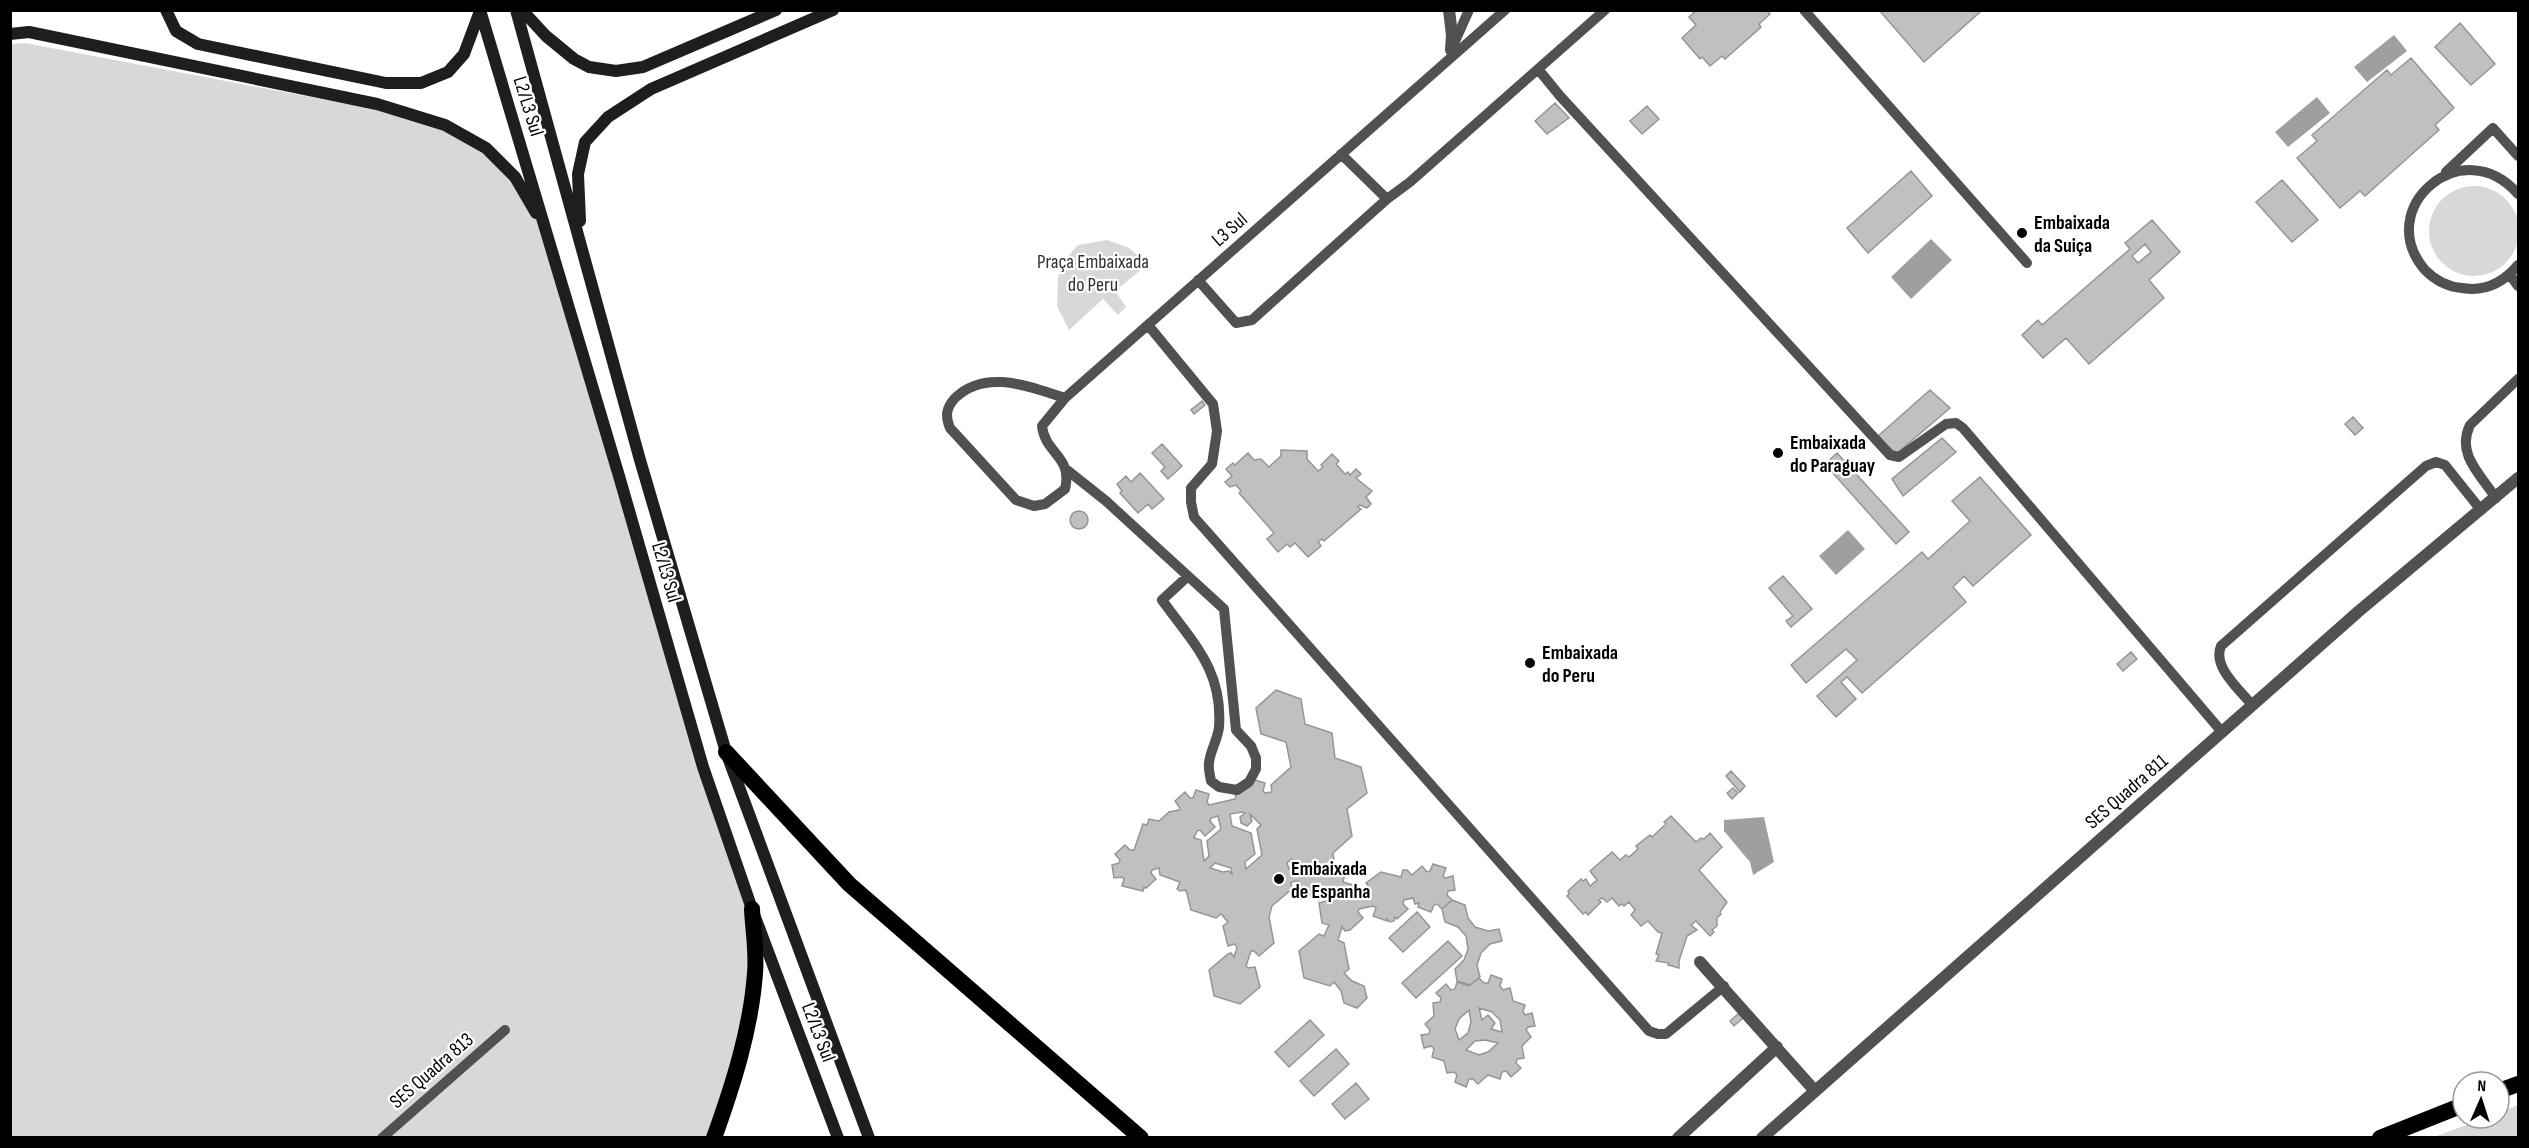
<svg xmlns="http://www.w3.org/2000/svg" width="2529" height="1148" font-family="'Sofia Sans Condensed',sans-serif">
	<rect width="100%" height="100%" fill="#fff"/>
	<path fill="#d8d8d8" d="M 25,43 L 390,112 C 434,125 486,139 515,178 C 527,194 536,213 546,230 L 752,909 L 750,1019 L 714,1137 L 11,1137 L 10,44 Z
		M2429 231a45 45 0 1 1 90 0a45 45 0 1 1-90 0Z
		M 1107,240 L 1129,248 L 1148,264 L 1115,291 L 1126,307 L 1118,315 L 1103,299 L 1069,330 L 1057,306 L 1058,277 L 1070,254 L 1078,245 Z
		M 2518,1105 L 2518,1137 L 2434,1137 L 2485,1118 L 2499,1118 L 2499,1113 Z"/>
	<path fill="#9f9f9f" d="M 2394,35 L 2407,51 L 2367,82 L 2354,67 Z
		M 2317,97 L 2330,113 L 2288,147 L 2275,132 Z
		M 1931,239 L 1952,260 L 1911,299 L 1891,277 Z
		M 1848,530 L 1865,549 L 1836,575 L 1819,556 Z
		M 1764,817 L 1774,862 L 1753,875 L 1750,862 L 1724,831 L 1724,820 Z"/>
	<path fill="#c0c0c0" stroke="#959595" stroke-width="1.5" fill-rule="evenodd" d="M 1697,10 L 1767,10 L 1770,14 L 1759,24 L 1761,27 L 1725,59 L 1722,56 L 1710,66 L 1702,57 L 1700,59 L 1682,38 L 1696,25 L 1689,17 Z
		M 1879,10 L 1979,10 L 1980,12 L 1924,62 Z
		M 2460,23 L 2495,64 L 2471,85 L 2435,47 Z
		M 2411,58 L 2454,108 L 2435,125 L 2439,130 L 2365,196 L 2360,191 L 2340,208 L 2297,158 L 2317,141 L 2312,135 L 2387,70 L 2391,75 Z
		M 1555,103 L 1569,118 L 1547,134 L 1535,121 Z
		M 1647,106 L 1659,119 L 1642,134 L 1630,121 Z
		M 1911,171 L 1932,196 L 1868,253 L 1847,228 Z
		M 2282,180 L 2318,220 L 2292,242 L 2256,202 Z
		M 2152,220 L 2180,252 L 2149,280 L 2164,298 L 2089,364 L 2066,338 L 2043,358 L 2022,335 L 2038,320 L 2042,325 L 2094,280 L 2130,249 L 2125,243 ZM 2145,244 L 2151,252 L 2138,263 L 2132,256 Z
		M 1930,390 L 1950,408 L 1896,454 L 1878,436 Z
		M 1202,401 L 1205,405 L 1194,414 L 1191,410 Z
		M 2353,417 L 2363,428 L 2355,435 L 2345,424 Z
		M 1942,438 L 1956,452 L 1903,496 L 1892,479 Z
		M 1162,444 L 1182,466 L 1168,479 L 1161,471 L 1165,467 L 1152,453 Z
		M 1281,450 L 1307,451 L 1307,459 L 1318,471 L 1323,467 L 1321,465 L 1332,454 L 1339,461 L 1336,464 L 1345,474 L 1348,472 L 1350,475 L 1356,469 L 1361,474 L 1356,478 L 1372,491 L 1366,497 L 1371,504 L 1367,508 L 1360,505 L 1358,507 L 1361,509 L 1324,541 L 1322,539 L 1318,542 L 1321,546 L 1308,557 L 1295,543 L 1290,547 L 1287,544 L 1278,552 L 1267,539 L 1274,533 L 1239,493 L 1241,491 L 1236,485 L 1230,487 L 1225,482 L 1232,476 L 1226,469 L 1233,463 L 1235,465 L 1248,453 L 1254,460 L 1261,459 L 1269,467 L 1281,456 Z
		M 1837,453 L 1909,532 L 1896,544 L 1825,464 Z
		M 1140,473 L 1164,499 L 1152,509 L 1148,504 L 1138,513 L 1120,493 L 1122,491 L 1117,484 L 1126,476 L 1131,482 Z
		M 1980,477 L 2031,535 L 1973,586 L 1964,576 L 1953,587 L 1966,602 L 1862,693 L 1847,677 L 1841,682 L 1856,699 L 1836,717 L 1817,696 L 1857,660 L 1846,649 L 1806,683 L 1791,665 L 1922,552 L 1928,559 L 1970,521 L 1952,501 Z
		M1070 520a9 9 0 1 1 18 0a9 9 0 1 1-18 0Z
		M 1783,576 L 1812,609 L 1791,627 L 1786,621 L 1793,616 L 1769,588 Z
		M 2131,652 L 2137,659 L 2123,671 L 2117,664 Z
		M 1276,690 L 1301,699 L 1305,724 L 1332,733 L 1335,758 L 1361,767 L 1367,793 L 1347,809 L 1352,836 L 1333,853 L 1336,874 L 1343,872 L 1345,874 L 1343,882 L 1356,886 L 1353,893 L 1356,896 L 1370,893 L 1371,890 L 1366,883 L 1381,872 L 1401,877 L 1403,870 L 1407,870 L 1412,875 L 1422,866 L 1427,872 L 1430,871 L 1433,864 L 1446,868 L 1443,876 L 1445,878 L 1453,876 L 1455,890 L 1448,891 L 1447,895 L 1452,900 L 1442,909 L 1437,904 L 1434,905 L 1431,912 L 1418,907 L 1419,903 L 1415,904 L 1413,898 L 1404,900 L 1403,904 L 1408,909 L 1397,919 L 1395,917 L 1394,921 L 1390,922 L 1387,919 L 1387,921 L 1373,916 L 1376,908 L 1373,906 L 1359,909 L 1358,912 L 1363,918 L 1350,930 L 1345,931 L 1342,927 L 1338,940 L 1344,943 L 1349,969 L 1344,973 L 1352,981 L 1364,986 L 1367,998 L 1357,1008 L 1344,1003 L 1341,991 L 1334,982 L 1330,986 L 1304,978 L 1299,951 L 1319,934 L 1324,936 L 1329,925 L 1322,923 L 1319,903 L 1326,901 L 1326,898 L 1324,895 L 1319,900 L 1312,892 L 1311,895 L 1298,891 L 1301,883 L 1298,881 L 1291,882 L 1292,889 L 1272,906 L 1269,917 L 1274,943 L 1259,956 L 1254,951 L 1251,951 L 1246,966 L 1248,968 L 1255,967 L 1260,987 L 1240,1004 L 1214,996 L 1209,970 L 1228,954 L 1231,953 L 1234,957 L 1237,948 L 1235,944 L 1228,946 L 1223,926 L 1228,922 L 1221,914 L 1216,918 L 1191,910 L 1186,890 L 1180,891 L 1177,889 L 1180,882 L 1160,875 L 1159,868 L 1152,870 L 1151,873 L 1156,879 L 1146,888 L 1144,887 L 1143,891 L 1122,886 L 1124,879 L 1122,877 L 1114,878 L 1112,865 L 1119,863 L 1120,860 L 1115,854 L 1125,845 L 1130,850 L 1134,850 L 1143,824 L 1147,825 L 1149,819 L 1159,821 L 1169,812 L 1179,810 L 1180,808 L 1175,801 L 1185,792 L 1190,798 L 1193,798 L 1196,790 L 1209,794 L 1207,802 L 1209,805 L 1235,799 L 1236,796 L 1231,790 L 1252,779 L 1265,783 L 1263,791 L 1265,793 L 1272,792 L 1271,785 L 1291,767 L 1286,742 L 1261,734 L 1256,708 ZM 1242,812 L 1245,813 L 1240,817 L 1241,823 L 1247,826 L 1252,821 L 1250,814 L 1261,825 L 1257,829 L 1262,855 L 1246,869 L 1245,862 L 1255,854 L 1251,833 L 1232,826 L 1230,814 ZM 1218,816 L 1221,829 L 1207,841 L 1209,856 L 1204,861 L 1201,840 L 1194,838 L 1197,831 L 1200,830 L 1205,836 L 1215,827 L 1210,821 L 1211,818 ZM 1292,859 L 1297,864 L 1295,868 L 1289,869 L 1287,863 ZM 1215,863 L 1231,868 L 1232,874 L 1229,871 L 1223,872 L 1210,868 Z
		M 1731,771 L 1745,786 L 1740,792 L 1726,776 Z
		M 1733,788 L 1738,793 L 1732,799 L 1727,793 Z
		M 1671,816 L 1696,842 L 1701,838 L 1704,839 L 1710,833 L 1722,847 L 1699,870 L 1727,902 L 1720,912 L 1721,914 L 1717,918 L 1717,926 L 1712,930 L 1714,932 L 1710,936 L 1696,921 L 1691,925 L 1697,930 L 1687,936 L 1679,961 L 1679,968 L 1668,965 L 1669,963 L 1656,961 L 1659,955 L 1656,954 L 1662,933 L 1658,932 L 1648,921 L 1641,926 L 1631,915 L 1635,910 L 1629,902 L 1624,906 L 1622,904 L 1619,906 L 1612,898 L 1607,902 L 1602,898 L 1599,900 L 1601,902 L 1588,915 L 1586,912 L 1583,914 L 1567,896 L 1569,894 L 1568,891 L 1581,879 L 1583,881 L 1586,879 L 1590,886 L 1597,880 L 1590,871 L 1612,852 L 1620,860 L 1626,855 L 1629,857 L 1638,849 L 1636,846 L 1650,835 L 1652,837 L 1666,824 L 1664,822 Z
		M 1452,900 L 1465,905 L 1468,918 L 1475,927 L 1488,931 L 1499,929 L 1502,941 L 1490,944 L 1481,953 L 1477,965 L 1480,977 L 1470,985 L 1457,981 L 1455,969 L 1464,960 L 1468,949 L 1466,936 L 1458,927 L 1445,922 L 1442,909 Z
		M 1417,912 L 1430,927 L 1403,952 L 1389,938 Z
		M 1448,941 L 1462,956 L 1416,998 L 1402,983 Z
		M 1491,975 L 1502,979 L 1500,986 L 1503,990 L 1510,988 L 1513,1001 L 1525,1005 L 1523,1011 L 1525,1015 L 1532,1013 L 1535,1026 L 1528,1027 L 1526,1030 L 1531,1037 L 1522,1046 L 1524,1058 L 1517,1059 L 1516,1063 L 1521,1068 L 1511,1077 L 1506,1071 L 1502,1072 L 1500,1079 L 1488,1075 L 1478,1084 L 1473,1079 L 1469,1079 L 1466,1087 L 1455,1082 L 1457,1075 L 1454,1072 L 1447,1073 L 1444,1061 L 1432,1057 L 1434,1049 L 1431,1046 L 1424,1048 L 1421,1035 L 1429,1034 L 1430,1030 L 1425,1024 L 1434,1016 L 1433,1003 L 1440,1002 L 1441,998 L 1436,993 L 1446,984 L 1451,990 L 1455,989 L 1457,982 L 1469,986 L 1479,978 L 1484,983 L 1488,983 ZM 1479,1008 L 1492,1012 L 1500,1020 L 1502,1032 L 1491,1029 L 1495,1023 L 1488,1015 L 1482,1020 ZM 1469,1010 L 1471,1022 L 1468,1033 L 1459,1040 L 1455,1029 L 1459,1019 ZM 1485,1040 L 1498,1043 L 1488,1052 L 1479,1055 L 1466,1050 L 1475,1041 Z
		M 1738,1014 L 1743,1018 L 1734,1026 L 1730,1021 Z
		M 1310,1020 L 1324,1035 L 1289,1067 L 1275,1052 Z
		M 1336,1049 L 1349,1064 L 1314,1096 L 1300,1081 Z
		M 1356,1083 L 1369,1099 L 1345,1119 L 1332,1104 Z"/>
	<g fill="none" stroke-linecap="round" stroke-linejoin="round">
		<path stroke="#515151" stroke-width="10" d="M 1804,10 L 2027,263
			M 1452,48 L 1469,10
			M 1538,69 L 1560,96 L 1890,455 L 1899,457 L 1946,424 L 1956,423 L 1963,428 L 2222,732
			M 1341,154 L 1387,199 L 1410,182 L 1605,10
			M 2446,172 L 2493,128 L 2518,156
			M 2518,194 C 2463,130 2372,208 2425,270 C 2435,280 2448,287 2462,288 C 2485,292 2503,283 2518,265
			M 2510,275 L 2518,286
			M 1198,280 L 1236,323 L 1252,320 L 1387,199
			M 1148,325 L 1213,404 L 1217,431 L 1212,464 L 1191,488 L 1191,502 L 1194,517 L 1649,1031 L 1658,1034 L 1666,1034 L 1724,986
			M 1065,398 C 1030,387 986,368 955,398 C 946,408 945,416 950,428 L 1016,500 L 1034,506 L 1045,504 L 1065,489 C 1073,456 1045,454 1042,426 L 1065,398 L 1505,10
			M 1067,470 L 1106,501 L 1224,609 L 1236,730 L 1251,746 L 1256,758 L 1256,769 L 1249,782 L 1237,790 L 1219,787 L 1211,781 C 1210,775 1208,768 1209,763 C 1210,751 1218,739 1219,727 C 1223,670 1193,643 1162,600 L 1187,577
			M 2496,498 C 2480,474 2456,454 2470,425 L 2518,379
			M 2252,705 C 2240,690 2212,667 2221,646 L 2426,466 L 2436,462 L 2445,465 L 2481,510
			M 382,1138 L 505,1030"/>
		<path stroke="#515151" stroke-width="12" d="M 1700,962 L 1815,1091
			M 1678,1138 L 1777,1047
			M 1762,1138 L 2359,611 L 2518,478"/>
		<path stroke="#515151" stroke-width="12" d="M 1449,10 L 1452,35 L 1451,50"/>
		<path stroke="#1e1e1e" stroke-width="12" d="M 166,10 L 176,31 L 198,44 L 386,83 L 421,83 L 448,72 L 464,54 L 480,11
			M 480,10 L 619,476 L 703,767 L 752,909 L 838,1138
			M 516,10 L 640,460 L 726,752 L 869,1138
			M 522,10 L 546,36 L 574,59 L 589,67 L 616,71 L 643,67 L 776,10
			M 10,34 L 29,32 L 377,104 L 445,125 L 486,148 L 515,177 L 536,213
			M 580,221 L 578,174 L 585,142 L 608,117 L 651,89 L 833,10"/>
		<path stroke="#000" stroke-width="16" d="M 726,752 L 849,884 L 1141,1138
			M 2499,1091 L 2518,1084
			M 714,1138 C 733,1085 751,1029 755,973 C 757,952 753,930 752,909
			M 2380,1138 L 2463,1105"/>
	</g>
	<g fill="#000" stroke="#fff" stroke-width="2">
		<circle cx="2022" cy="233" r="6"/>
		<circle cx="1778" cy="453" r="6"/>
		<circle cx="1530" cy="663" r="6"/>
		<circle cx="1279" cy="879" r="6"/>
	</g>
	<g text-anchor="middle" stroke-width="4.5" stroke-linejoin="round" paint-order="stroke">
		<g font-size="20" fill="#000" stroke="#fff">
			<text transform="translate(529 106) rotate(73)" y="7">L2/L3 Sul</text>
			<text transform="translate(1229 229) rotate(-41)" y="7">L3 Sul</text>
			<text transform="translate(667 572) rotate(74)" y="7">L2/L3 Sul</text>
			<text transform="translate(2126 791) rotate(-41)" y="7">SES Quadra 811</text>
			<text transform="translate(819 1032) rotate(69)" y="7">L2/L3 Sul</text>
			<text transform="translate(431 1070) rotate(-41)" y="7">SES Quadra 813</text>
		</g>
		<g font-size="20" font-weight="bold" fill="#000" stroke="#fff" text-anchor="start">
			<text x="2034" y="229">Embaixada<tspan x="2034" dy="23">da Suiça</tspan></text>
			<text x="1790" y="449">Embaixada<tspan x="1790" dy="23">do Paraguay</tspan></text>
			<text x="1542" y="659">Embaixada<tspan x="1542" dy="23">do Peru</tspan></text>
			<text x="1291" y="875">Embaixada<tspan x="1291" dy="23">de Espanha</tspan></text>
		</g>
		<g font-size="20" fill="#2f2f2f" stroke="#fff">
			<text x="1093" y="268">Praça Embaixada<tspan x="1093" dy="23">do Peru</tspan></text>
		</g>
	</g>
	<rect width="2529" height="1148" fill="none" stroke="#000000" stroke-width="24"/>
	<g transform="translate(2481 1100) rotate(3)"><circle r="28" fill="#ffffff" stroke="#999999" stroke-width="1.5"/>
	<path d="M0-4.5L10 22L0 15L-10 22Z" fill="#000000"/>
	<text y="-9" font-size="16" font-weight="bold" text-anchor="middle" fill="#000000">N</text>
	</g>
</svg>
